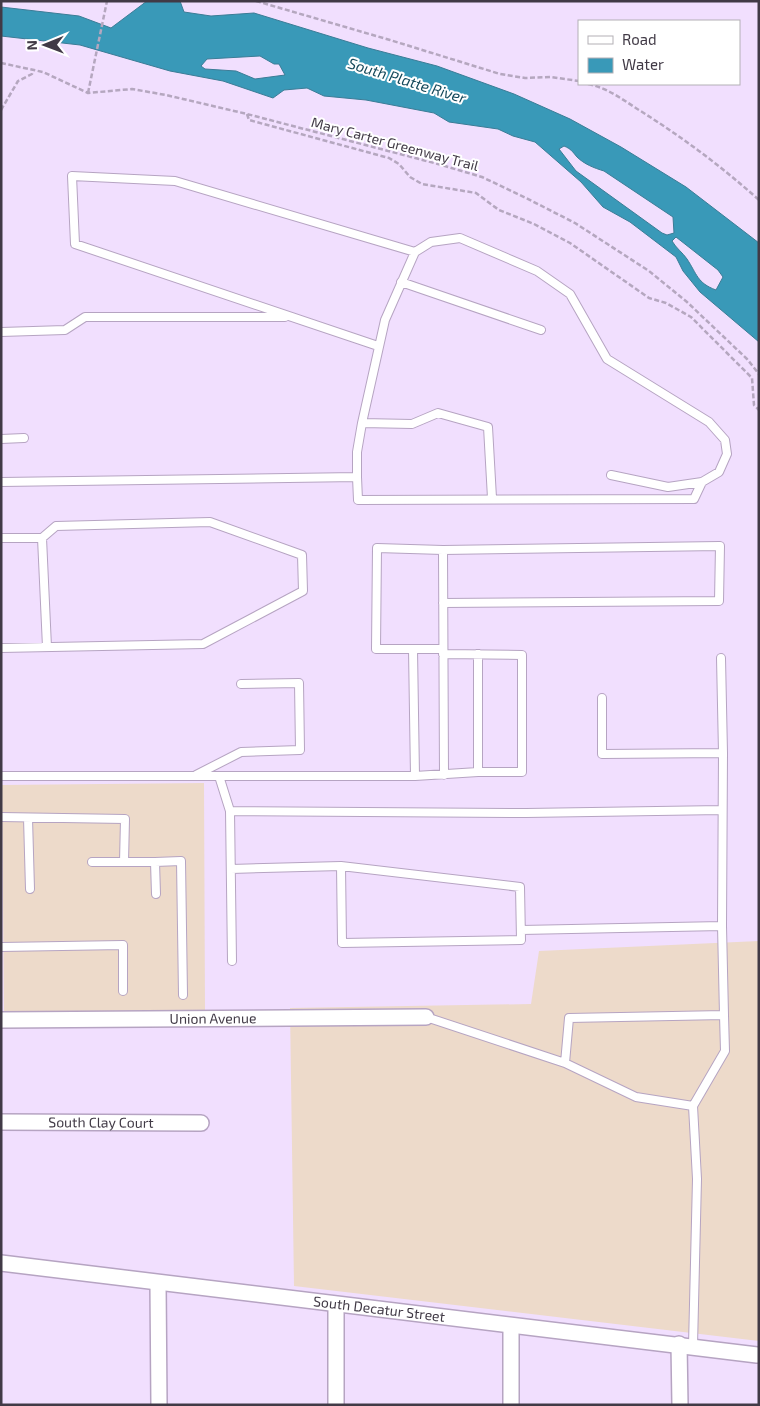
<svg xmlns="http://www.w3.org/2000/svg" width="760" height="1406" font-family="'Exo 2',sans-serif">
	<rect width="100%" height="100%" fill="#f1dffe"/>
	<path fill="#eddaca" d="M 204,783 L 205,1010 L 4,1012 L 2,785 Z
		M 759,941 L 759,1341 L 294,1286 L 290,1008 L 531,1004 L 539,951 Z"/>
	<path fill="#3999b8" stroke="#3b7c96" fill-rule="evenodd" d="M 147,1 L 180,1 L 184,12 L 211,16 L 254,13 L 368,48 L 437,66 L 514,94 L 570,119 L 621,147 L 686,187 L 759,243 L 759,342 L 700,292 L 683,271 L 676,257 L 630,222 L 603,207 L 581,182 L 535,142 L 513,136 L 498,129 L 449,122 L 434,113 L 366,100 L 324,96 L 307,88 L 284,90 L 273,98 L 223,81 L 170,71 L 80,45 L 1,36 L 1,7 L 79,16 L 111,28 ZM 260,56 L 274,64 L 279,64 L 285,75 L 255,79 L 236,71 L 205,69 L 201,66 L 207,59 ZM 564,146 C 571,149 572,151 577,157 C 584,164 594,168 604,171 L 673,217 L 674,233 L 667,235 L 662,233 L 576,171 L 559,149 ZM 676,237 L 718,270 L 723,277 L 716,290 C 697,283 697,274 687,259 C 683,253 676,248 672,241 Z"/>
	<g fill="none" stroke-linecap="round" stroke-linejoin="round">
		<defs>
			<path id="service" d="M 401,282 L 541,330
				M 1,332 L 65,330 L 85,317 L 285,317
				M 378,346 L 75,244 L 72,176 L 175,181 L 415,252
				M 362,423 L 412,424 L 438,413 L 488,427 L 492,498
				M 1,439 L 24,438
				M 357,477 L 358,500 L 694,499 L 702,482
				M 1,482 L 357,477 L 357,452 L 362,423 L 385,320 L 415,252 L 431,242 L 460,238 L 537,271 L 570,294 L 607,359 L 709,422 L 725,440 L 727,454 L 719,472 L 702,482 L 668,487 L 611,475
				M 1,538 L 42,538 L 56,526 L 210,522 L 302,555 L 303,591 L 203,644 L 1,648
				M 42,538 L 47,647
				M 443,550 L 444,775
				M 443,603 L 719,601 L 720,546 L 443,550 L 377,548 L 376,649 L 443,649
				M 443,654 L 522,655 L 522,772 L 478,772 L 478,654
				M 602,698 L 602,754 L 723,753
				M 196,775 L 241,752 L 300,750 L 299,683 L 241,684
				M 1,776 L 415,776 L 413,649
				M 219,776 L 230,811 L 232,961
				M 415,776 L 478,772
				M 230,811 L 526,813 L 722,810
				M 1,817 L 125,819 L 124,862
				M 28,818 L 30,889
				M 92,862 L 155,862 L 156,894
				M 155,862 L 181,861 L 183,995
				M 231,869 L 341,866 L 520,887 L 521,940 L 342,943 L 341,866
				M 722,926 L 724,1015
				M 521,930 L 722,926 L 723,753 L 721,658
				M 1,947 L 123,945 L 123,991
				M 426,1017 L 565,1063 L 636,1097 L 693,1106 L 697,1179 L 693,1346
				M 565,1063 L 569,1018 L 724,1015 L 725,1051 L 693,1106"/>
			<g id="minor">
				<path id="s1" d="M 1,1020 L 426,1017"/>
				<path id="s2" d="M 1,1122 L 201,1123"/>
				<path id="s3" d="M 1,1263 L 757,1355"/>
				<path d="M 158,1283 L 159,1405"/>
				<path d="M 336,1305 L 336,1405"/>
				<path d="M 511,1326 L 511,1405"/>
				<path d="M 679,1344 L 680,1405"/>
			</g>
		</defs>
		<use href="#service" stroke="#b6a4c2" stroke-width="10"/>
		<use href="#minor" stroke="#b6a4c2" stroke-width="18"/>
		<path stroke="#b5a7bf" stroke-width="2.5" stroke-dasharray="5 2.5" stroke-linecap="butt" d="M 256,1 L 390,40 L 500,74 L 525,78 L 550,77 L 579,81
			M 1,63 L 43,72 L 88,93 L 132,89 L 166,95 L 247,114 L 438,164 L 482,177 L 526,198 L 575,223 L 649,271 L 687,302 L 747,359 L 759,374
			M 588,84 C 608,88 623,100 639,110 C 682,137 721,166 759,200
			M 88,93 L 107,1
			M 1,110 L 18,81 L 32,74 L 33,70
			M 247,114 L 249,120 L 389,158 L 399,164 L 410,177 L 422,184 L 476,193 L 499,210 L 534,224 L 570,243 L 649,298 L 666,303 L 691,317 L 752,378 L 754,405 L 759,410"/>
		<use href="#service" stroke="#fff" stroke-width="8"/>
		<use href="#minor" stroke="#fff" stroke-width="15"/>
	</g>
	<g text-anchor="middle" stroke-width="4" stroke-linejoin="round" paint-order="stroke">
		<g font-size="14" fill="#413a46" stroke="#fff">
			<text transform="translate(395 144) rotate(15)" y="5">Mary Carter Greenway Trail</text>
			<text dy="5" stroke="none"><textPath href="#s1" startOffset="212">Union Avenue</textPath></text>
			<text dy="5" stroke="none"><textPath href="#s2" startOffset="100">South Clay Court</textPath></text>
			<text dy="5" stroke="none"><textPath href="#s3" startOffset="381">South Decatur Street</textPath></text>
		</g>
		<g font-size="15" font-style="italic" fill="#14495b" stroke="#fff">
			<text transform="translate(407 81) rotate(17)" y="5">South Platte River</text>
		</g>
	</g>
	<rect width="760" height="1406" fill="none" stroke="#413a46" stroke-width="5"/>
	<rect x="578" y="20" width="162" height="65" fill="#ffffff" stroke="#b3b0b5"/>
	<rect x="588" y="36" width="25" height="8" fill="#ffffff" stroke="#b3b0b5"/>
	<text x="622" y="45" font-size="15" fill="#413a46">Road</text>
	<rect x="588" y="58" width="25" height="15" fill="#3999b8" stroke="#b3b0b5"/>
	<text x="622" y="70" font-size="15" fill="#413a46">Water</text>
	<g transform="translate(45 45) rotate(269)" stroke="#ffffff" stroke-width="4" paint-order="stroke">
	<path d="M0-4L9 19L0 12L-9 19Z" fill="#413a46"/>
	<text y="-8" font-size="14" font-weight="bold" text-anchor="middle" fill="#413a46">N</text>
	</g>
</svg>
